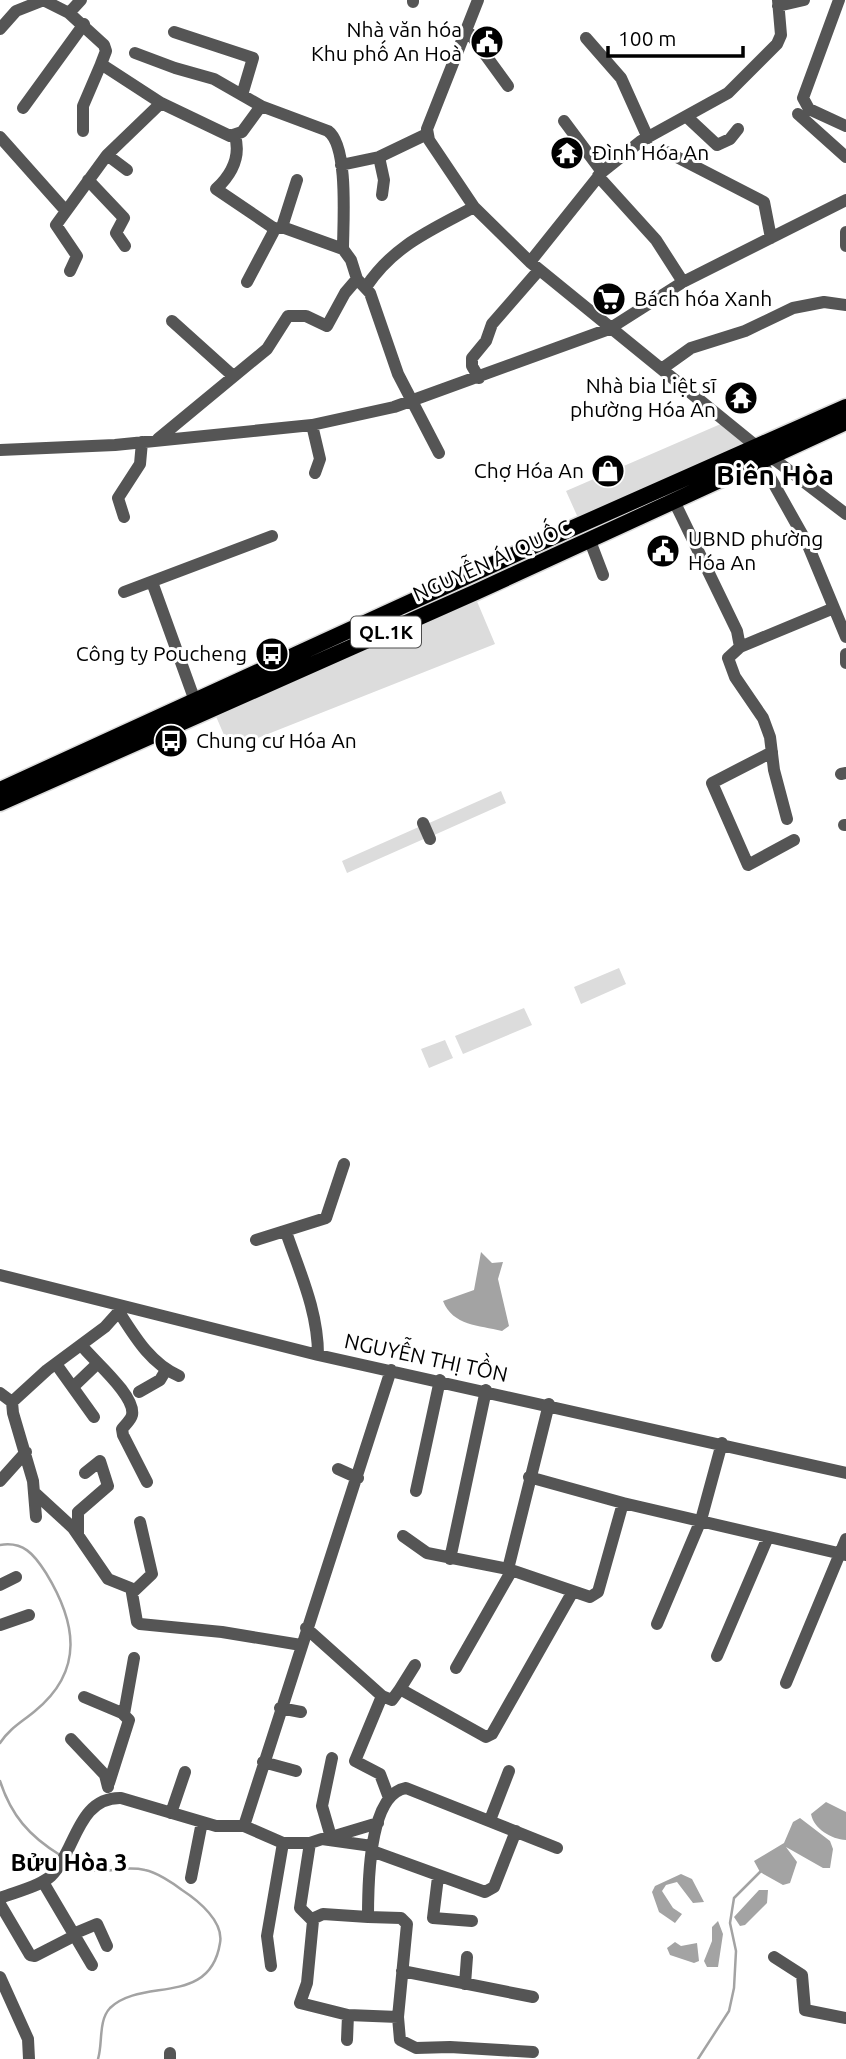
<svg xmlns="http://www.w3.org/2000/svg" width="846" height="2059" font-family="Ubuntu,sans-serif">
	<rect width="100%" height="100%" fill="#fff"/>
	<path fill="#dcdcdc" d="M 723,423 L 748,444 L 579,520 L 566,491 Z
		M 476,599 L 495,644 L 230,749 L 215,714 Z
		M 501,791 L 506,803 L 432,836 L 427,824 Z
		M 421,826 L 426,838 L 347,873 L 342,861 Z
		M 619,968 L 626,984 L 581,1004 L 574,987 Z
		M 524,1008 L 532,1025 L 463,1054 L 455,1036 Z
		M 445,1040 L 453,1058 L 429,1068 L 421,1049 Z"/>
	<path fill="#a3a3a3" d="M 481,1252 L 492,1263 L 503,1262 L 498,1279 L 509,1326 L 502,1331 C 479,1325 453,1326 443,1301 L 474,1290 Z
		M 826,1802 L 846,1812 L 846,1840 C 831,1839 814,1829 811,1814 Z
		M 800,1818 L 830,1841 L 833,1849 L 830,1868 L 823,1868 L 786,1847 L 797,1862 L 790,1883 L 783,1885 L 760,1872 L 754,1861 L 784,1843 L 793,1822 Z
		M 681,1874 L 692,1879 L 704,1902 L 693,1903 L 677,1882 L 666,1885 L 662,1891 L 673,1908 L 682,1914 L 675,1923 L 659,1912 L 652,1892 L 655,1886 Z
		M 759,1890 L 768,1890 L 767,1903 L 745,1925 L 740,1926 L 734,1917 Z
		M 718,1921 L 723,1934 L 718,1967 L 707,1967 L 704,1961 L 712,1941 L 712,1927 Z
		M 675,1942 L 681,1946 L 697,1943 L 699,1961 L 694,1963 L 670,1955 L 667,1948 Z"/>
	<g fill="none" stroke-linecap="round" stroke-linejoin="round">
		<path stroke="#a3a3a3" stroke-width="2.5" d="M 0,1545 C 23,1541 34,1554 46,1573 C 76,1622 85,1670 35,1711 C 22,1722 10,1728 0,1743
			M 0,1781 C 11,1815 29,1836 60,1855
			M 68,1860 C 103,1882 114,1863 145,1870 C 156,1872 173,1883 182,1890 C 199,1901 224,1922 220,1943 C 210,2007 142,1977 110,2008 C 98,2021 103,2043 98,2059
			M 698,2059 L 729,2011 L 734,1988 L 736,1951 L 730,1923 L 734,1898 L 760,1872"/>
		<defs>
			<path id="major" d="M 0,790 L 566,531 L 846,407
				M 0,803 L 476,592 L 846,422"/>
		</defs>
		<use href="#major" stroke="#dbdbdb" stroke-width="19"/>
		<path stroke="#555" stroke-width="12" d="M 43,0 L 69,13 L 104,45 L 106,51 L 101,64
			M 413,0 L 413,2
			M 478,0 L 427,129 L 429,140 L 474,207 L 530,262 L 756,446
			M 839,0 L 803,98 L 809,109 L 846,126
			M 778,6 L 804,0
			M 69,13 L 81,0
			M 0,29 L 16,11 L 44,0
			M 468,31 L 508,86
			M 174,32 L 253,58 L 242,95
			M 586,38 L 621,78 L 648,138
			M 135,53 L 175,68 L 214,79 L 261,106
			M 23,108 L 84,24
			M 798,114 L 846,157
			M 687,117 L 717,145 L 730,139 L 738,129
			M 564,121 L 602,172
			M 83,131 L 83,106 L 101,64 L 161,103
			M 235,136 C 241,157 231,175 216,189 L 275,229
			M 0,137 L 65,210
			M 667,152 L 764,202 L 771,238
			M 107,155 L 127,170
			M 379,157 L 384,180 L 382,195
			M 341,165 L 379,157 L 427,134
			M 598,176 L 656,240 L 683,282
			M 88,180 L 124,218 L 116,233 L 125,246
			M 282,227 L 343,249
			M 846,232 L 846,246
			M 530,262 L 602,172 L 641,141 L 728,93 L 777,44 L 781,35 L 778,0
			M 70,271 L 77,256 L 56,225 L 107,155 L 161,103 L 230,136 L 242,132 L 261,106 L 328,131 C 349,146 343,224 343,249 L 351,260 L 357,279 L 370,293 L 398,374 L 439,453
			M 247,282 L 275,229 L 282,227 L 297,180
			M 366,287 C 394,245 430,231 474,207
			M 172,321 L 232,375
			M 663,368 L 691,348 L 745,331 L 793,308 L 824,302 L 846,305
			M 479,378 L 472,366 L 472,358 L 486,341 L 492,324 L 539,270
			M 312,425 L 320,459 L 315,473
			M 158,439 L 267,349 L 288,316 L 306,316 L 327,326 L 345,293 L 357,279
			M 0,450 L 115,445 L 312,425 L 394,407 L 609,329 L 683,282 L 846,200
			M 770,456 L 846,514
			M 761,461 L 807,543 L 846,637
			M 674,501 L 737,631 L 740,647
			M 124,517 L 118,498 L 140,464 L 142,442
			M 590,541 L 603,575
			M 152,582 L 195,701
			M 124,592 L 272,536
			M 846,654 L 846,663
			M 772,752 L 712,783 L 748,865 L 794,840
			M 841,774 L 846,773
			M 787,819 L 774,770 L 770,737 L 763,718 L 735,677 L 728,658 L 740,647 L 834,608
			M 423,823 L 430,839
			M 844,825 L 846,825
			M 286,1232 C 300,1273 318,1311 318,1355
			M 256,1240 L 326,1218 L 344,1164
			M 0,1275 L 318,1355 L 846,1473
			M 119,1312 C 135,1337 151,1364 179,1376
			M 82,1346 C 94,1361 136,1396 132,1415 C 131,1420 125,1425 122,1429 L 123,1435 L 147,1482
			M 56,1364 L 94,1417
			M 73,1387 L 96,1365
			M 139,1392 L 160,1380 L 166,1370
			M 0,1393 L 12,1402
			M 338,1469 L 358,1478
			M 529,1477 L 623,1503 L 846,1555
			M 0,1481 L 26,1452
			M 416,1491 L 440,1380
			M 36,1494 L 73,1528 L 108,1579 L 133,1589
			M 36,1517 L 33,1481 L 13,1413 L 12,1402 L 47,1370 L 105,1327 L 123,1307
			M 140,1522 L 152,1574 L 132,1593 L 137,1622 L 140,1624 L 222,1632 L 301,1645
			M 78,1535 L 78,1512 L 108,1486 L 100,1461 L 85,1473
			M 403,1536 L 427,1553 L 508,1569 L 590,1597 L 598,1592 L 623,1503
			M 450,1559 L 486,1390
			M 508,1569 L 549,1404
			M 0,1585 L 16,1577
			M 657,1624 L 701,1520 L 722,1443
			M 0,1625 L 29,1615
			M 306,1628 L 382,1696 L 392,1700 L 400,1689 L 486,1737 L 492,1734 L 572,1593
			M 717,1656 L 768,1537
			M 456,1668 L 512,1570
			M 786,1683 L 846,1539
			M 400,1689 L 415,1665
			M 382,1696 L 355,1761 L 380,1774 L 389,1798
			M 84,1697 L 122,1713 L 129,1720 L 109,1783
			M 280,1708 L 301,1712
			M 124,1714 L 134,1658
			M 71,1739 L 105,1775 L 108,1787
			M 263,1762 L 296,1771
			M 171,1813 L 185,1772
			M 490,1820 L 509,1771
			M 244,1826 L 391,1370
			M 331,1837 L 322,1806 L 332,1758
			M 328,1838 L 378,1823
			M 310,1843 L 300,1908 L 313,1921 L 307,1983 L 300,2003 L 348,2015 L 398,2017
			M 372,1851 L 485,1892 L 494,1887 L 516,1831
			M 438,1877 L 433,1918 L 472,1921
			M 191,1878 L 202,1822
			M 43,1882 L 92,1965
			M 0,1898 C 15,1892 39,1887 51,1876 C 76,1851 77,1797 121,1798 L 216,1826 L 244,1826 L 283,1843 L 310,1843 L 322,1839 L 372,1846
			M 0,1904 L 30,1955 L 35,1956 L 74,1936
			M 312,1919 L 323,1914 L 368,1917
			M 73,1934 L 97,1924 L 107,1946
			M 774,1957 L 802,1975 L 805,2010 L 846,2018
			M 271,1966 L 267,1936 L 283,1843
			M 402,1971 L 533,1997
			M 0,1977 L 28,2039 L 29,2059
			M 465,1984 L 467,1957
			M 347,2040 L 348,2015
			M 533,2052 L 450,2047 L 416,2048 L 400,2040 L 398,2017 L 407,1924 L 401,1918 L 368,1917 C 368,1887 368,1794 406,1788 L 557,1848
			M 170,2053 L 170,2059"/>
		<use href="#major" stroke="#000" stroke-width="16"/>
	</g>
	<defs>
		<symbol id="civic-disc" viewBox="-11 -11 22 22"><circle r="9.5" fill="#000" stroke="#fff"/><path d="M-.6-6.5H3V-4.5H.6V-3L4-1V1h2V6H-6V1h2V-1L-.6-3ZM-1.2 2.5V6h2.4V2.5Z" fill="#fff"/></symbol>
		<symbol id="temple-disc" viewBox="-11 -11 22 22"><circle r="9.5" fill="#000" stroke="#fff"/><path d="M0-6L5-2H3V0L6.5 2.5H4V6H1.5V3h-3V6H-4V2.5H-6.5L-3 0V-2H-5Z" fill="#fff"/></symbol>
		<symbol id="supermarket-disc" viewBox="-11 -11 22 22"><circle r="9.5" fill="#000" stroke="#fff"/><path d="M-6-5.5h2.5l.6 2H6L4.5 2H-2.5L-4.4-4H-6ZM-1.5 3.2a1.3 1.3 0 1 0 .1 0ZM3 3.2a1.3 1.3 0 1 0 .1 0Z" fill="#fff"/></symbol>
		<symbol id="shop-disc" viewBox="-11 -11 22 22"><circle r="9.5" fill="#000" stroke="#fff"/><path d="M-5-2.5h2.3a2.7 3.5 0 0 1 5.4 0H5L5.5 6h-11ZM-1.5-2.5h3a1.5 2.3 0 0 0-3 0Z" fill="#fff"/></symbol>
		<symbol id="bus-disc" viewBox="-11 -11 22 22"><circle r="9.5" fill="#000" stroke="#fff"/><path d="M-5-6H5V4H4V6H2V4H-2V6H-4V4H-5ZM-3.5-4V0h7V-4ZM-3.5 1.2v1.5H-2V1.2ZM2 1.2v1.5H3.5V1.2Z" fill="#fff"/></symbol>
	</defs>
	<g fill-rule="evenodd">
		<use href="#civic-disc" x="468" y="23" width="38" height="38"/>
		<use href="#temple-disc" x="548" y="134" width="38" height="38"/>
		<use href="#supermarket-disc" x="590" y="280" width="38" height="38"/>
		<use href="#temple-disc" x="722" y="379" width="38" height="38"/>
		<use href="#shop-disc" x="589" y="452" width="38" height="38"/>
		<use href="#civic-disc" x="644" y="532" width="38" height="38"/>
		<use href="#bus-disc" x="253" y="635" width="38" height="38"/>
		<use href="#bus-disc" x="152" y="722" width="38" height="38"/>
	</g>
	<g text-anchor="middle" stroke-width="6" stroke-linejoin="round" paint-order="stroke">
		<rect fill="#fff" stroke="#4c4c4c" stroke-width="2" x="351" y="616.5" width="70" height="31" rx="5"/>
		<g font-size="19" font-weight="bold" fill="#000">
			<text x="386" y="639">QL.1K</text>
		</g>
		<g font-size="21" fill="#000" stroke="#fff" text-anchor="end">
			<text x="462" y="37">Nhà văn hóa<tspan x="462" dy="24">Khu phố An Hoà</tspan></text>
			<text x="592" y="160" text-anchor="start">Đình Hóa An</text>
			<text x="634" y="306" text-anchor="start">Bách hóa Xanh</text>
			<text x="716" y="393">Nhà bia Liệt sĩ<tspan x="716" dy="24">phường Hóa An</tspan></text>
			<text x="584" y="478">Chợ Hóa An</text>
			<text x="688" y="546" text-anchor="start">UBND phường<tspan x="688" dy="24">Hóa An</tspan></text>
			<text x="247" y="661">Công ty Poucheng</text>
			<text x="196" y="748" text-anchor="start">Chung cư Hóa An</text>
		</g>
		<g font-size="21" fill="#000" stroke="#fff">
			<text transform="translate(492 561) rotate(-24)" y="7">NGUYỄN ÁI QUỐC</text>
			<text transform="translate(426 1358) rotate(12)" y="7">NGUYỄN THỊ TỒN</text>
		</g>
		<g font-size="24" font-weight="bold" fill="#000" stroke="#fff">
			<text x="69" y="1871">Bửu Hòa 3</text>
		</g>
		<g font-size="28" font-weight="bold" fill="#000" stroke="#fff">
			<text x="775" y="485">Biên Hòa</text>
		</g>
	</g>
	<path d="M608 46v10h135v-10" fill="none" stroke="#000000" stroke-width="3.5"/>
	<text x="618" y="46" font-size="21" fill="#000000" stroke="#ffffff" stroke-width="5" paint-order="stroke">100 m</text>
</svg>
